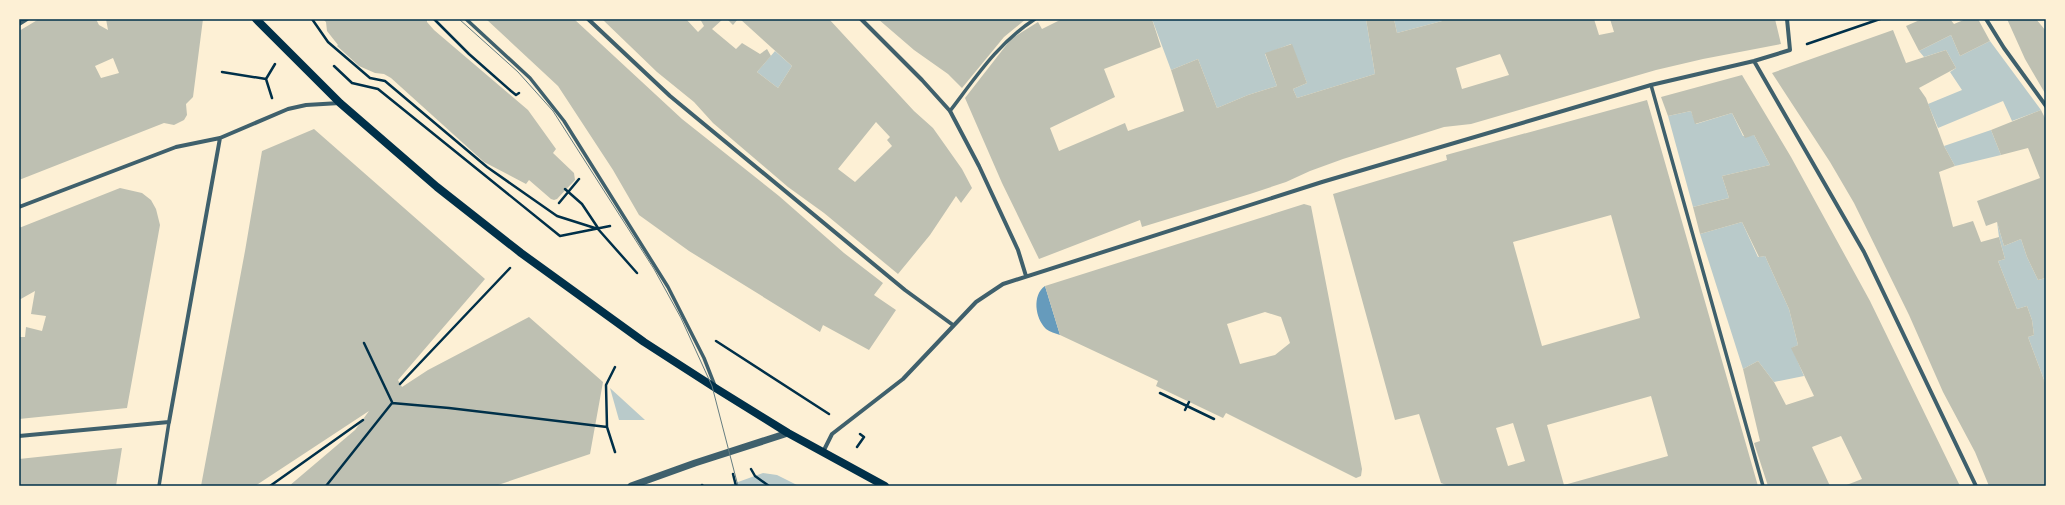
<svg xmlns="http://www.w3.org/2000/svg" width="2065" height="505" font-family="Inter,sans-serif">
	<rect width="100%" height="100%" fill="#fdf0d5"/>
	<path fill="#b9caca" d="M 1152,19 L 1366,19 L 1375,74 L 1297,98 L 1293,89 L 1307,83 L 1291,44 L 1265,54 L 1277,86 L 1248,95 L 1217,108 L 1198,59 L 1171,70 Z
		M 1394,19 L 1442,19 L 1442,21 L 1397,33 Z
		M 1951,35 L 1960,56 L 1990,41 L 2041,110 L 2012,121 L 2003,101 L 1938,128 L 1928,104 L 1962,90 L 1950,72 L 1956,68 L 1946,50 L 1924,57 L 1919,51 Z
		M 775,51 L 792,66 L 778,88 L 757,72 Z
		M 1691,111 L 1696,124 L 1732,113 L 1743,136 L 1754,135 L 1770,165 L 1722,176 L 1729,198 L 1693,207 L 1668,116 Z
		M 1991,130 L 2001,155 L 1955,166 L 1944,146 Z
		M 1742,222 L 1758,257 L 1765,256 L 1789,309 L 1798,345 L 1792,348 L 1804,376 L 1774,382 L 1758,361 L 1743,369 L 1700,234 Z
		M 1997,222 L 2004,246 L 2021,239 L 2027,257 L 2038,280 L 2046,278 L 2046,385 L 2028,337 L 2034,335 L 2032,320 L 2027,306 L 2017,309 L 1998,261 L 2005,259 L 1999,237 Z
		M 610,388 L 645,420 L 619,420 Z
		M 763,473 L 777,475 L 799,486 L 727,486 Z"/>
	<path fill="#669bbc" d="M 1045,286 L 1060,335 C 1055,333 1050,332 1046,329 C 1035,318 1032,295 1045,286 Z"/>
	<path fill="#bec0b2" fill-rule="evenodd" d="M 39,19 L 96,19 L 99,25 L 108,30 L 106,19 L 203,19 L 193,97 L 186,104 L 187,115 L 184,120 L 174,125 L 164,123 L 19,180 L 19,31 ZM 113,58 L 119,73 L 101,78 L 95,66 Z
		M 323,19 L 427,19 L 427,22 L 434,30 L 528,110 L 556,149 L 553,153 L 574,173 L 575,180 L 557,199 L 554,200 L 551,199 L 529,180 L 526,184 L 484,162 L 391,78 L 384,74 L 375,73 L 359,66 L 337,46 L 338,45 L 327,31 L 326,22 Z
		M 486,19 L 574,19 L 682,119 L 779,196 L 844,253 L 883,283 L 874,295 L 896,310 L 869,350 L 823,325 L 820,332 L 689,251 L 639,215 L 613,170 L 558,86 Z
		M 602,19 L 686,19 L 698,32 L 704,26 L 700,19 L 723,19 L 712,29 L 736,49 L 742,43 L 760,54 L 767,49 L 771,56 L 757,72 L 778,88 L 792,66 L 740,19 L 829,19 L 914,111 L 933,128 L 962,169 L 972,188 L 961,203 L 956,196 L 930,235 L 898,274 L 824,213 L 788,187 L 713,123 L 694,102 L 657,72 ZM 876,122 L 890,137 L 887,140 L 892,146 L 855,182 L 838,169 Z
		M 727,19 L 738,19 L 733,25 Z
		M 878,19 L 1026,19 L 1004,37 L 962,88 L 948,74 L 914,50 Z
		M 1062,19 L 1152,19 L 1161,47 L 1104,69 L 1115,97 L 1050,128 L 1059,151 L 1125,123 L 1128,131 L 1184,111 L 1171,70 L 1198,59 L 1217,108 L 1248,95 L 1277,86 L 1265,53 L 1292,44 L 1307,83 L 1293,89 L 1297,98 L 1375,74 L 1366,19 L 1394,19 L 1397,33 L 1442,21 L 1442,19 L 1594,19 L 1599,35 L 1614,32 L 1610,19 L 1775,19 L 1781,44 L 1703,59 L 1656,70 L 1471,124 L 1444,127 L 1343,159 L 1310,171 L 1286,182 L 1250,194 L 1142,227 L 1140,220 L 1039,259 L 1002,183 L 965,98 L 1011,39 L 1038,22 L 1042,29 ZM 1500,54 L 1509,75 L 1462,89 L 1456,68 Z
		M 1922,19 L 1950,19 L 1954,24 L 1966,19 L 1978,19 L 1990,41 L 1960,56 L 1951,35 L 1919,51 L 1906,26 Z
		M 2007,19 L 2036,19 L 2046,31 L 2046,95 L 2025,59 Z
		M 1893,30 L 1906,63 L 1946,50 L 1956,68 L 1919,88 L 1926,98 L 1944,146 L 1955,166 L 1939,172 L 1953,227 L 1973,221 L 1981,242 L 1999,237 L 2005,259 L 1998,261 L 2017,309 L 2027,306 L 2032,320 L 2034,335 L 2028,337 L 2046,385 L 2046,486 L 1989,486 L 1975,452 L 1943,392 L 1909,315 L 1854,203 L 1830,162 L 1772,73 Z
		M 1742,75 L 1791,157 L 1870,301 L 1960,486 L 1844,486 L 1862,479 L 1841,436 L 1812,447 L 1830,486 L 1768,486 L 1754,443 L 1760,441 L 1743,369 L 1758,361 L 1774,382 L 1786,405 L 1814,396 L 1791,348 L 1798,345 L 1789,309 L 1765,256 L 1759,257 L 1742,222 L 1700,234 L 1693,207 L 1729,198 L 1722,176 L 1770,165 L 1754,135 L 1745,138 L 1732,113 L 1695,124 L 1691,111 L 1668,116 L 1661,97 Z
		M 1647,100 L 1758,486 L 1449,486 L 1441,483 L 1419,414 L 1395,420 L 1333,194 L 1447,160 L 1446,155 ZM 1611,215 L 1640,318 L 1542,346 L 1513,242 ZM 1651,396 L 1668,456 L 1564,485 L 1547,425 ZM 1513,423 L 1525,461 L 1508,466 L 1496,428 Z
		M 2041,110 L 2046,120 L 2046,278 L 2038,280 L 2027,257 L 2021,239 L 2004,246 L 1997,222 L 1986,226 L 1977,201 L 2040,178 L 2028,148 L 2001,155 L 1991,130 Z
		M 314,129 L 485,279 L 398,380 L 402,387 L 428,370 L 529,317 L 603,382 L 590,454 L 495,486 L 289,486 L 355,430 L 369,411 L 255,486 L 201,486 L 245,251 L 262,151 Z
		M 120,188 L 142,193 L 151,200 L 156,209 L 160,225 L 127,408 L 19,419 L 19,337 L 25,337 L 26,327 L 42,331 L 46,316 L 31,314 L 35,291 L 19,300 L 19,228 Z
		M 1304,204 L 1311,206 L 1362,469 L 1361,476 L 1356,478 L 1226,413 L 1223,418 L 1156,386 L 1158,381 L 1060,335 L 1045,286 ZM 1265,312 L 1281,317 L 1290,343 L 1275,355 L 1240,364 L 1227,324 Z
		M 122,448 L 116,486 L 19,486 L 19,459 Z"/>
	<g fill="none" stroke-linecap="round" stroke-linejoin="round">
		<path stroke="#003049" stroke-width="2.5" d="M 312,19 L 328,42 L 370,78 L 385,81 L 487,167 L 557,216 L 598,229 L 637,273
			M 434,19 L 469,54 L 511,91 L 516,95 L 519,93
			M 1807,44 L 1880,19
			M 334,66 L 352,83 L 378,89 L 560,236 L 610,226
			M 222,72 L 266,79
			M 272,98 L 266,79 L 275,64
			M 565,189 L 582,204 L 598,228
			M 559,203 L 579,179
			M 716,341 L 829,414
			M 364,343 L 392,402
			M 400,384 L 510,268
			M 1160,393 L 1214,419
			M 1185,410 L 1189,402
			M 607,427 L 606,385 L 615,367
			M 857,447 L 864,437 L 860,434
			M 751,469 L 755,476 L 769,486
			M 733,474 L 736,486
			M 702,485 L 703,486
			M 270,486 L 363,420
			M 326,486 L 392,403 L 449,408 L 607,427 L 615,452"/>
		<path stroke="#3f606c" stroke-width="3.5" d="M 466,19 L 530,78 L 564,121 L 668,287 L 704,358 L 715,386
			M 1651,85 L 1763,486
			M 950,111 C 976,77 998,43 1035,19
			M 159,486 L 169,422"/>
		<path stroke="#3f606c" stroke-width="4" d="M 588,19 L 670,96 L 905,290 L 953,325
			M 861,19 L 922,80 L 950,111 L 979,166 L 1018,250 L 1026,276
			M 1986,19 L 2004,48 L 2046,106
			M 19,24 L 27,19
			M 1754,61 L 1864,252 L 1976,486
			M 19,207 L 176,147 L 220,138 L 288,109 L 306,105 L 340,103
			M 19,436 L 169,422 L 220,138
			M 823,452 L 832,434 L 903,379 L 976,302 L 1003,284 L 1322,182 L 1651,85 L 1754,61 L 1790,50 L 1787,19"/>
		<path stroke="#3f606c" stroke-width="7" d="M 631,486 L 695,463 L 788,433"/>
		<path stroke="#003049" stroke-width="8" d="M 256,19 L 340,103 L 437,187 L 521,253 L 644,342 L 717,389 L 788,433 L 885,486"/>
		<path stroke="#657d81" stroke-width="1" d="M 459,19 L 518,72 L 553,111 L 654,269 L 681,318 L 712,386 L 738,486"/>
	</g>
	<rect width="2065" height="505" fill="none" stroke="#fdf0d5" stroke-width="40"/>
	<rect x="20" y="20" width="2025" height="465" fill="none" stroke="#003049" stroke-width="1.5"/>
</svg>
